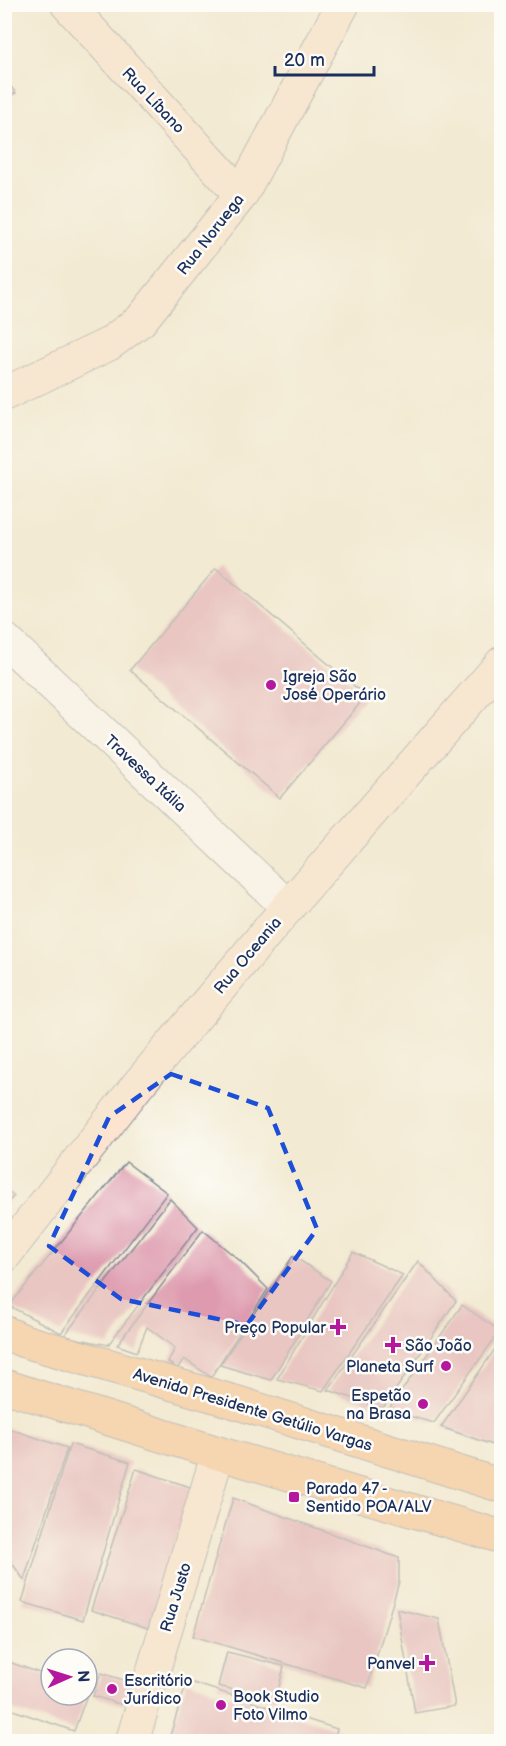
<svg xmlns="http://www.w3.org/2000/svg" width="506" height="1746" font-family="'Balsamiq Sans',sans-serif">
	<rect width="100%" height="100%" fill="#fdfcf7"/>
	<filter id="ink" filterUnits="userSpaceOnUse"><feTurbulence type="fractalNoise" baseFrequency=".0167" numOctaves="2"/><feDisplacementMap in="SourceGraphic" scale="12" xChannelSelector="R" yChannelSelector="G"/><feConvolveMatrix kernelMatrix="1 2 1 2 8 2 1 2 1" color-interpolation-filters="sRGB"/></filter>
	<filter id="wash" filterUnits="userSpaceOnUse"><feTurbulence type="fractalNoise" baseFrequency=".008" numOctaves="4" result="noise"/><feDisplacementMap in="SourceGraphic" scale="24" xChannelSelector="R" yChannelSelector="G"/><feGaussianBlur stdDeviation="1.35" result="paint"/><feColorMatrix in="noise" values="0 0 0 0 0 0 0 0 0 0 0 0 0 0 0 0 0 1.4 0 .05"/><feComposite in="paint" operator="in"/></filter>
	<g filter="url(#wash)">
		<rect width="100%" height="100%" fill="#f2ead2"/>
		<g id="blocks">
			<path fill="#de9baf" d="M 4,78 L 16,93 L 4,98 Z
				M 216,568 L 366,696 L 280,798 L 130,670 Z
				M 126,1162 L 167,1193 L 61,1333 L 9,1306 Z
				M 4,1188 L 14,1196 L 4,1206 Z
				M 170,1199 L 198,1227 L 108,1345 L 64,1336 Z
				M 203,1230 L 239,1260 L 268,1289 L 211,1377 L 184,1359 L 177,1369 L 168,1362 L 175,1348 L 147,1327 L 137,1352 L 117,1345 Z
				M 353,1252 L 403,1275 L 323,1391 L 277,1379 Z
				M 293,1256 L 331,1281 L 271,1380 L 220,1365 Z
				M 418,1261 L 456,1301 L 383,1408 L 328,1390 Z
				M 462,1305 L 500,1331 L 434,1423 L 388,1410 Z
				M 502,1339 L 502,1439 L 496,1446 L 441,1427 Z
				M 4,1427 L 67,1448 L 24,1580 L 4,1552 Z
				M 70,1444 L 130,1462 L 83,1620 L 22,1602 Z
				M 136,1469 L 193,1488 L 148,1628 L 91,1610 Z
				M 233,1498 L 399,1558 L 399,1582 L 367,1688 L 193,1636 Z
				M 397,1609 L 439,1619 L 455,1706 L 415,1713 Z
				M 227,1652 L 284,1666 L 276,1700 L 218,1686 Z
				M 9,1662 L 51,1677 L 51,1695 L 87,1695 L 74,1731 L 4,1707 L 4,1669 Z
				M 101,1673 L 130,1682 L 123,1705 L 93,1696 Z
				M 187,1681 L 337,1729 L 333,1742 L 168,1742 Z"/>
		</g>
	</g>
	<g filter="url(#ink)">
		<use href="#blocks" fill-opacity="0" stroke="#868c98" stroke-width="1.5"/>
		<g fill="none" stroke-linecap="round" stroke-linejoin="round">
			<defs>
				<path id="street" d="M 4,639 L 288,907"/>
				<path id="secondary" d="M 67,4 L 241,195
					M 4,394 L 109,344 L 141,320 L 241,195 L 343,4
					M 4,1256 L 137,1086 L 288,907 L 502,663
					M 132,1742 L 218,1453"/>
				<path id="primary" d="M 4,1332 L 24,1341 L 235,1402 L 502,1486
					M 4,1386 L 218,1453 L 502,1537"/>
			</defs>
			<use href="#street" stroke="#868c98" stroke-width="35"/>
			<use href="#secondary" stroke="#868c98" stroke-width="35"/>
			<use href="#primary" stroke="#868c98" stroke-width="35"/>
			<use href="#street" stroke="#fff" stroke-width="33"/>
			<use href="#secondary" stroke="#fde4d1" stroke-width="33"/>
			<use href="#primary" stroke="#fabc8b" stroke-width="33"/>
		</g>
	</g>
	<path d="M0 0H506V1746H0ZM 171,1074 L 268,1108 L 317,1229 L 247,1325 L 121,1299 L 49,1246 L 109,1117 Z" fill="#f2ead2" fill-opacity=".55" fill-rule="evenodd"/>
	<path fill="none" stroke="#1d4ed8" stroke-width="4.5" stroke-dasharray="12 8" stroke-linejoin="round" d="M 171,1074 L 268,1108 L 317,1229 L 247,1325 L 121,1299 L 49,1246 L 109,1117 Z"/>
	<g fill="#b5179e" stroke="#fdfcf7" stroke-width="2">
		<circle cx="271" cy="685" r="6"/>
		<path d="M335 1318h6v6h6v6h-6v6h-6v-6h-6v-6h6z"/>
		<path d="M390 1336h6v6h6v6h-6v6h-6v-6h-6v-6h6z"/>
		<circle cx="446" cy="1366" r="6"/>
		<circle cx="423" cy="1404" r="6"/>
		<rect x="288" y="1491" width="12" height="12" rx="3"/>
		<path d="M424 1654h6v6h6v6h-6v6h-6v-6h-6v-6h6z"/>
		<circle cx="112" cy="1689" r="6"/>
		<circle cx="221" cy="1705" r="6"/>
	</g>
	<g text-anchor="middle" stroke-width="5" stroke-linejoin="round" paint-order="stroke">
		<g font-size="16" fill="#1b2f5e" stroke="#fdfcf7">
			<text transform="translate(154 100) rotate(47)" y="6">Rua Líbano</text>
			<text transform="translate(210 234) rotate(-52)" y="6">Rua Noruega</text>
			<text transform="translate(146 773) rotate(43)" y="6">Travessa Itália</text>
			<text transform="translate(247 955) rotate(-50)" y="6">Rua Oceania</text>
			<text transform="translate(253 1409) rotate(17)" y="6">Avenida Presidente Getúlio Vargas</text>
			<text transform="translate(175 1597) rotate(-73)" y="6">Rua Justo</text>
		</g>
		<g font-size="16" fill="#1b2f5e" stroke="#fdfcf7" text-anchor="start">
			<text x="283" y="682">Igreja São<tspan x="283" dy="18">José Operário</tspan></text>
			<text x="326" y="1333" text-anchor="end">Preço Popular</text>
			<text x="405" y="1351">São João</text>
			<text x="434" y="1372" text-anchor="end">Planeta Surf</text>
			<text x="411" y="1401" text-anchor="end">Espetão<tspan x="411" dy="18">na Brasa</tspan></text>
			<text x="306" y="1494">Parada 47 -<tspan x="306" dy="18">Sentido POA/ALV</tspan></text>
			<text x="415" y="1669" text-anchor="end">Panvel</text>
			<text x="124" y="1686">Escritório<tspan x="124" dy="18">Jurídico</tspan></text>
			<text x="233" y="1702">Book Studio<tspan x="233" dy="18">Foto Vilmo</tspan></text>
		</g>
	</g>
	<rect width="506" height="1746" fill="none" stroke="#fdfcf7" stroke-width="24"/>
	<g transform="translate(69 1677) rotate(87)"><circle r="28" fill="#fdfcf7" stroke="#a3aaba" stroke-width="1.5"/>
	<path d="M0-4.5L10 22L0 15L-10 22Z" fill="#b5179e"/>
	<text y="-9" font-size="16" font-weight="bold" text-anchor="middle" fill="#1b2f5e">N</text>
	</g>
	<path d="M275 66v9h99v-9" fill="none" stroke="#1b2f5e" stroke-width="3"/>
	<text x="284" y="66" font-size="18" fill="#1b2f5e" stroke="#fdfcf7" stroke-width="4.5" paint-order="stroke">20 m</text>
</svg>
